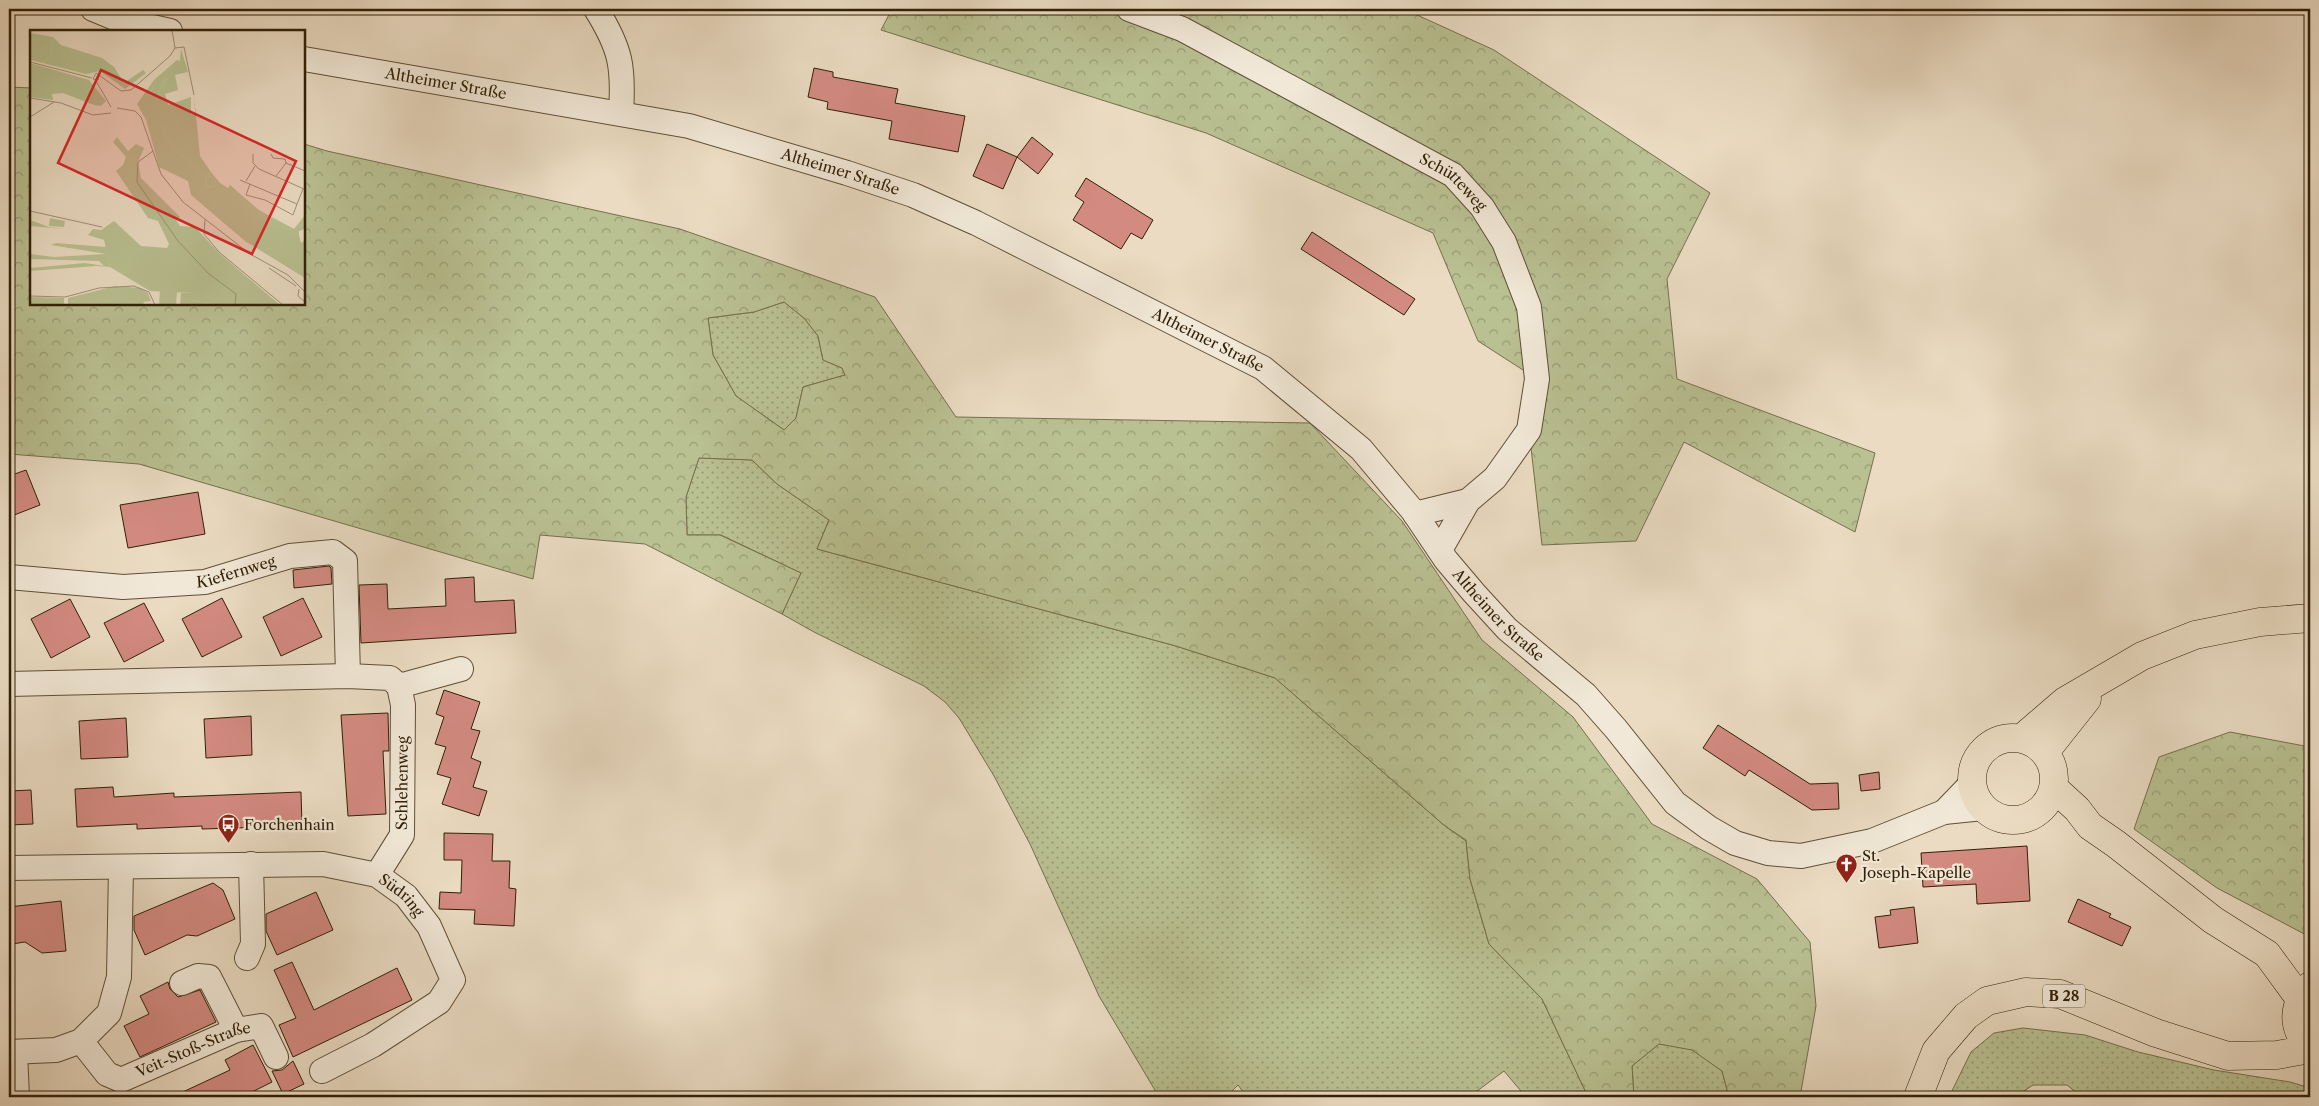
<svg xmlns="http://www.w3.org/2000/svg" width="2319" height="1106" font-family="'Libre Caslon Text',serif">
	<defs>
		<pattern id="green-dots" width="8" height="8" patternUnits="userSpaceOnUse" patternTransform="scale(1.25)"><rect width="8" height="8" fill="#b9c092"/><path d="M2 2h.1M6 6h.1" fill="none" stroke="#979c75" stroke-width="1.8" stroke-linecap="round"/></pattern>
		<pattern id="forest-crowns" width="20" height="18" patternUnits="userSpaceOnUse" patternTransform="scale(1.25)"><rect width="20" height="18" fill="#b9c092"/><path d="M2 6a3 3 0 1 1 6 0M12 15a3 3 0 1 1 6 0" fill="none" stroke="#979c75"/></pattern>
	</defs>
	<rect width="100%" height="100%" fill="#eadbc2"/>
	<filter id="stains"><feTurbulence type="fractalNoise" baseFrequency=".004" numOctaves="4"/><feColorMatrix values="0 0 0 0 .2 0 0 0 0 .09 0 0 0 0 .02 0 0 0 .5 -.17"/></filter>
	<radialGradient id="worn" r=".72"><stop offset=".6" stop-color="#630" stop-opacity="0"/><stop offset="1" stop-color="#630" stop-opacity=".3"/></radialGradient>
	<path fill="url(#green-dots)" stroke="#76704c" d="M 784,302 L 804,318 L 818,336 L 823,360 L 842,368 L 845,375 L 803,387 L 796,418 L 784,430 L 736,396 L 713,355 L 708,318 L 754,312 Z
		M 699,458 L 752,460 L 777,484 L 829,520 L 817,549 L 1176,646 L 1275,678 L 1445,826 L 1466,841 L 1470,879 L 1489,944 L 1542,999 L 1588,1097 L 1526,1097 L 1504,1071 L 1469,1097 L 1247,1097 L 1238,1085 L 1226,1097 L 1159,1097 L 1099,996 L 1030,844 L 994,776 L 959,718 L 945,702 L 924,686 L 814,632 L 782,614 L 801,573 L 721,535 L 687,535 L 686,497 Z
		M 2023,1028 L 2085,1035 L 2138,1052 L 2214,1070 L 2290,1082 L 2310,1088 L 2310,1097 L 2082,1097 L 2067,1085 L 2033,1085 L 2015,1097 L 1949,1097 L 1971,1052 L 1994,1033 Z
		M 1659,1044 L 1692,1049 L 1722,1071 L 1729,1097 L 1634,1097 L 1632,1066 Z"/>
	<path fill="url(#forest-crowns)" stroke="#76704c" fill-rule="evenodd" d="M 892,9 L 1404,9 L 1494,50 L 1710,193 L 1667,279 L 1677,379 L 1875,453 L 1855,532 L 1684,442 L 1636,541 L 1542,545 L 1529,430 L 1537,379 L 1478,341 L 1433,233 L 1206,133 L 881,30 Z
		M 9,87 L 31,88 L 31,304 L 304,304 L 304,144 L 327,151 L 680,229 L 875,297 L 956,417 L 1310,423 L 1402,521 L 1482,640 L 1573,717 L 1652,824 L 1757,879 L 1810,942 L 1816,1006 L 1800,1097 L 1729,1097 L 1722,1071 L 1692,1050 L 1659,1044 L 1632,1066 L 1634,1097 L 1588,1097 L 1542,999 L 1489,944 L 1470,879 L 1466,840 L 1445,826 L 1275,678 L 1176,646 L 817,549 L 829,520 L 777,484 L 752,460 L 699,458 L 686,497 L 687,535 L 720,535 L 801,573 L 782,614 L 645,544 L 540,535 L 533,579 L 139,464 L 9,454 ZM 784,302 L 804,318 L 818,336 L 823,360 L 842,368 L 845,375 L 803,387 L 796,418 L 784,430 L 736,396 L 713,355 L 708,318 L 754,312 Z
		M 2230,732 L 2310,747 L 2310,937 L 2217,888 L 2134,829 L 2159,757 Z"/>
	<path fill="#d38a81" stroke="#322007" d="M 814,68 L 833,72 L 833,77 L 898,89 L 895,103 L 965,116 L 958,152 L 889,139 L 892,121 L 827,109 L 828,102 L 808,97 Z
		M 1032,137 L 1053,154 L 1038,174 L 1017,157 Z
		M 987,144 L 1017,157 L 1003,189 L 973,176 Z
		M 1086,178 L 1153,220 L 1142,239 L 1131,233 L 1121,249 L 1073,220 L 1084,202 L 1075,196 Z
		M 1312,232 L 1415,299 L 1404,315 L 1301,249 Z
		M 26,470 L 40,505 L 9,517 L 9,476 Z
		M 198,492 L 205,534 L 128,548 L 120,505 Z
		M 329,566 L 331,568 L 332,584 L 294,588 L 293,570 Z
		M 474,577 L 475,602 L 514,600 L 516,633 L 361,643 L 359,585 L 387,584 L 388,609 L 446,606 L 445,579 Z
		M 222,598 L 242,637 L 202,657 L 182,619 Z
		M 303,598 L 322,637 L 281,656 L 263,617 Z
		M 70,599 L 90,637 L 51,658 L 31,619 Z
		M 144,603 L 164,641 L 124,662 L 104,623 Z
		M 444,690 L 480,702 L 471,729 L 480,731 L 471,758 L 481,762 L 473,787 L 487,791 L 479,816 L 442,804 L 451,778 L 437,774 L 446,747 L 435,744 L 444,717 L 436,714 Z
		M 388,713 L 389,751 L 383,751 L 386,814 L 348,816 L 341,715 Z
		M 251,716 L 252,755 L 206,758 L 204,719 Z
		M 126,718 L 128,757 L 81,759 L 79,721 Z
		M 1718,725 L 1810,784 L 1838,783 L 1839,809 L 1812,810 L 1749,770 L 1745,776 L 1703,748 Z
		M 1879,772 L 1880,789 L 1861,791 L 1859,775 Z
		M 113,787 L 114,797 L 174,793 L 174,797 L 301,792 L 302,826 L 202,829 L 202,826 L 137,829 L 137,824 L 77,827 L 75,789 Z
		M 31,790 L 33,824 L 9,825 L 9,791 Z
		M 444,833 L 493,834 L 492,861 L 510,861 L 509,888 L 516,889 L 514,926 L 474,924 L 475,910 L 439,909 L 440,892 L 461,893 L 462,860 L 444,860 Z
		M 2027,846 L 2030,901 L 1977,904 L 1976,884 L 1923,887 L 1921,853 Z
		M 213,883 L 223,890 L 235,919 L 197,936 L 187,935 L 145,955 L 134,930 L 134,916 Z
		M 316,892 L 333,930 L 277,955 L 266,931 L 266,914 Z
		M 2078,899 L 2111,914 L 2109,917 L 2131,927 L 2122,946 L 2068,922 Z
		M 61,901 L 66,951 L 42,953 L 25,942 L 12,944 L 9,907 Z
		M 1914,907 L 1918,943 L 1879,948 L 1875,917 L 1891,915 L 1890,910 Z
		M 292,962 L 314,1010 L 397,968 L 412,1000 L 293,1057 L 279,1025 L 296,1018 L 274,970 Z
		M 168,982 L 170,989 L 178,997 L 200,990 L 216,1022 L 140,1057 L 124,1026 L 149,1014 L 140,996 Z
		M 253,1045 L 272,1082 L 242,1097 L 172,1097 L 230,1070 L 225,1060 Z
		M 293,1061 L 304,1084 L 283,1094 L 272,1071 L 282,1070 Z"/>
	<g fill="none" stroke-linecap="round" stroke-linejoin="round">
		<defs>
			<g id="minor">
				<path d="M 93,9 L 117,19 L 170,31"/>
				<path d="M 596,9 C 621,49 624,67 621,113"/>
				<path id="s1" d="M 1129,9 L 1182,29 L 1453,175 L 1482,207 L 1504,242 L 1529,307 L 1537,379 L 1529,430 L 1495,478 L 1468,501 L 1440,550"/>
				<path id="s2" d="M 304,59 L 689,126 L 847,173 L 913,195 L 976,223 L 1263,368 L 1361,449 L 1413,511 L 1446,560 L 1474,593 L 1507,629 L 1586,695 L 1616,729 L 1675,803 L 1709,828 L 1735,843 L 1768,853 L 1801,856 L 1872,841 L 1944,812 L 1983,808"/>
				<path d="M 1415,514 L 1468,501"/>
				<path id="s3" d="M 9,577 L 123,587 L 205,582 L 290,556 L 333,552 L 345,561 L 348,676"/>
				<path d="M 9,684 L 348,676 L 390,678 L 399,686 L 461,669"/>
				<path d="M 1944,812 L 1972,783"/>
				<path id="s4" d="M 9,868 L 323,864 L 377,875 L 406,896 L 429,926 L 453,980 L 439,1002 L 373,1045 L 322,1071"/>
				<path id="s5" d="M 377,875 L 402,835 L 403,705 L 399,686"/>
				<path d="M 247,958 L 253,944 L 251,864"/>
				<path d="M 182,983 L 198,976 L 209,977 L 236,1030"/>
				<path id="s6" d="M 81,1041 L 107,1074 L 121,1080 L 236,1030 L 261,1026 L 276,1057"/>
				<path d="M 9,1052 L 56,1050 L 81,1041 L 109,1013 L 119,977 L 121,867"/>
				<path d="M 15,1052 L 17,1097"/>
			</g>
			<path id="major" d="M1972 779a41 41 0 1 1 82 0a41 41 0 1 1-82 0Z
				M 2022,738 L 2065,701 L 2142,656 L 2195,635 L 2260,622 L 2310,618
				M 2045,752 L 2087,699
				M 2054,788 L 2077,809 L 2090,826 L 2116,844 L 2213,920 L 2267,954 L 2300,999
				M 2310,986 C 2291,1008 2292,1027 2310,1049
				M 1918,1097 L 1936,1051 L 1966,1016 L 1987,1001 L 2026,992 L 2060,994 L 2156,1033 L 2228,1056 L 2277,1055 L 2310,1049"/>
		</defs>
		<use href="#minor" stroke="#604f36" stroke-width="26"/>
		<use href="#major" stroke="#322007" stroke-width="29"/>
		<use href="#minor" stroke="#f1e8d7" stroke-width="24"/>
		<use href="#major" stroke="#eadbc2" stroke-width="28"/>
	</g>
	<defs>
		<symbol id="bus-pin" viewBox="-11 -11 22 30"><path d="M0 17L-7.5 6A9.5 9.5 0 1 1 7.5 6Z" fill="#8f2418" stroke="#f1e8d7"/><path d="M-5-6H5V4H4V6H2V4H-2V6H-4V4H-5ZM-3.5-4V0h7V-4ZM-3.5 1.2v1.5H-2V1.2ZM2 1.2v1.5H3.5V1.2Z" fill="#fff"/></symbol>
		<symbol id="church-pin" viewBox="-11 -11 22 30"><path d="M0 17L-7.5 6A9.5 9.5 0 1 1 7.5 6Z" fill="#8f2418" stroke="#f1e8d7"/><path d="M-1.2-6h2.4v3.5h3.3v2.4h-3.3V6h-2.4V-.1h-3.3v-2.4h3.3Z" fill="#fff"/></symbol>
	</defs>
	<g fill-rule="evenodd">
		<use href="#bus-pin" x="216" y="812" width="25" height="34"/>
		<use href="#church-pin" x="1834" y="852" width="25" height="34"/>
	</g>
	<g text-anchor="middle" stroke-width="4.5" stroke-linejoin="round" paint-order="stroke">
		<rect fill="#f1e8d7" stroke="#6b5c45" stroke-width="1" x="2043" y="984.5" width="42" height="23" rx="4"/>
		<g font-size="14" font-weight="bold" fill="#322007">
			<text x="2064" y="1001">B 28</text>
		</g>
		<g font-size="15" fill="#322007" stroke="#f1e8d7">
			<text dy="5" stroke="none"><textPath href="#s2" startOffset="144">Altheimer Straße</textPath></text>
			<text dy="5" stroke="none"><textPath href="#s2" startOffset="549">Altheimer Straße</textPath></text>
			<text dy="5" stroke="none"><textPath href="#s1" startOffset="369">Schütteweg</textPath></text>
			<text dy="5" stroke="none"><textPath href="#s2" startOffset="954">Altheimer Straße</textPath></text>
			<text dy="5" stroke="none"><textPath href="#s3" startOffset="229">Kiefernweg</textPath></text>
			<text dy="5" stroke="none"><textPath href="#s2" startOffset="1359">Altheimer Straße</textPath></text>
			<text dy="5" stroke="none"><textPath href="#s5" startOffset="99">Schlehenweg</textPath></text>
			<text dy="5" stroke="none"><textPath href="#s4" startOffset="401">Südring</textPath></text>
			<text dy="5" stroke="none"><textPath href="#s6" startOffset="136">Veit-Stoß-Straße</textPath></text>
		</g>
		<g font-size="15" fill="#322007" stroke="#f1e8d7" text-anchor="start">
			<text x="244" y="830">Forchenhain</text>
			<text x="1862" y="861">St.<tspan x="1862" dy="17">Joseph-Kapelle</tspan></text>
		</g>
	</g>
	<g transform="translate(30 30)">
		<rect width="275" height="275" fill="#eadbc2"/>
		<path d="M 23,7 L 31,15 L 72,28 L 84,37 L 94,53 L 113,40 L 116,43 L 95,59 L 70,41 L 56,44 L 13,33 L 20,26 ZM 151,19 L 158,42 L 145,45 L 148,60 L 135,64 L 138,75 L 161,67 L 161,84 L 165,82 L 164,65 L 170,126 L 181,142 L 178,144 L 186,152 L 182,158 L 177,156 L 175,146 L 142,117 L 132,96 L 132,58 L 137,48 L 133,49 L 127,70 L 120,67 L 123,56 L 150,31 ZM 0,190 L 19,197 L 34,199 L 0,196 ZM 26,213 L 76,217 L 80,237 L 66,236 L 0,241 L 0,238 L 55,233 L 74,236 L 69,231 L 0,229 L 0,224 L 24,227 L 76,224 L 21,215 ZM 85,256 L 110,258 L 118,263 L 121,271 L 114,272 L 113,275 L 38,275 L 38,268 ZM 0,267 L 34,268 L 34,275 L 0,275 Z" fill="#b9c092"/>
		<path d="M 0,3 L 23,7 L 20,26 L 13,33 L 0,30 ZM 147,30 L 150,31 L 146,36 L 123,56 L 120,66 L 127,70 L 133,49 L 137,47 L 132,58 L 132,96 L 142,117 L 175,146 L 177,156 L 182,158 L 186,152 L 178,144 L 181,142 L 190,153 L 198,158 L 200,155 L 229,180 L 264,199 L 275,185 L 275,199 L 269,201 L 269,205 L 271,213 L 275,210 L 275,248 L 215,211 L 161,165 L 158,151 L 129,137 L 116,90 L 107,74 L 124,50 ZM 0,33 L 59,50 L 76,71 L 71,76 L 64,75 L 33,63 L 22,64 L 23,70 L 0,67 ZM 87,107 L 98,121 L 106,114 L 114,118 L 108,132 L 111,148 L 150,187 L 146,190 L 150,196 L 165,197 L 189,223 L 250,275 L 184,275 L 162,270 L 162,263 L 120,261 L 80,237 L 74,210 L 58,205 L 63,199 L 71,200 L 84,191 L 111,216 L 137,218 L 139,214 L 128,191 L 118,188 L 86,141 L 93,135 L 96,127 L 83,112 Z" fill="#b9c092"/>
		<path d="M 20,188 L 35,191 L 34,197 L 19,196 ZM 130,260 L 147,261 L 146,275 L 129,275 ZM 151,263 L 162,263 L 162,270 L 184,275 L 150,275 Z" fill="#b9c092"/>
		<path fill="none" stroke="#a09077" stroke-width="1" d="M 145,18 L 154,17 L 164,65M 0,32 L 62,48M 69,45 L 68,50 L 63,49 L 66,43 L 91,61 L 101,60 L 140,26 L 145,18 L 142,0M 66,51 L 81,77M 0,68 L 31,73 L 63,85 L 81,83M 87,78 L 105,81 L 111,87 L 131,144 L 153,172 L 220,224 L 258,245 L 275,262M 0,87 L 24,72M 123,121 L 108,132 L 107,152 L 148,211 L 179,244 L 206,264 L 205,275M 223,124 L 223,133 L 229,139 L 274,159M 241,124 L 243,128 L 255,129 L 256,133M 246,146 L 256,133 L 275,141M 210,150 L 267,174 L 273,159M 216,151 L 225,136M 220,154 L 216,165 L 235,170 L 263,185 L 267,174M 0,181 L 72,197M 175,190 L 174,204 L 189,222 L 253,275M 239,238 L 266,256M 269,259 L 268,266 L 275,272M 0,266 L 35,267 L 69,258 L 104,256 L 119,262 L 125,275"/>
		<path fill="#d62828" fill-opacity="0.15" stroke="#d62828" stroke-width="2.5" d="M 71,40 L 266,131 L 222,224 L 28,133 Z"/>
		<rect width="275" height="275" fill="none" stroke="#322007" stroke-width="2.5"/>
	</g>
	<rect width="2319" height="1106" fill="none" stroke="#eadbc2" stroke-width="30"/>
	<rect x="10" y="10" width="2299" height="1086" fill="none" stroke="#322007" stroke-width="2.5"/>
	<rect x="15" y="15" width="2289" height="1076" fill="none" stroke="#322007"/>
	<rect width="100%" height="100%" filter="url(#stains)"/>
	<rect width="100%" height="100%" fill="url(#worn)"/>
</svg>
